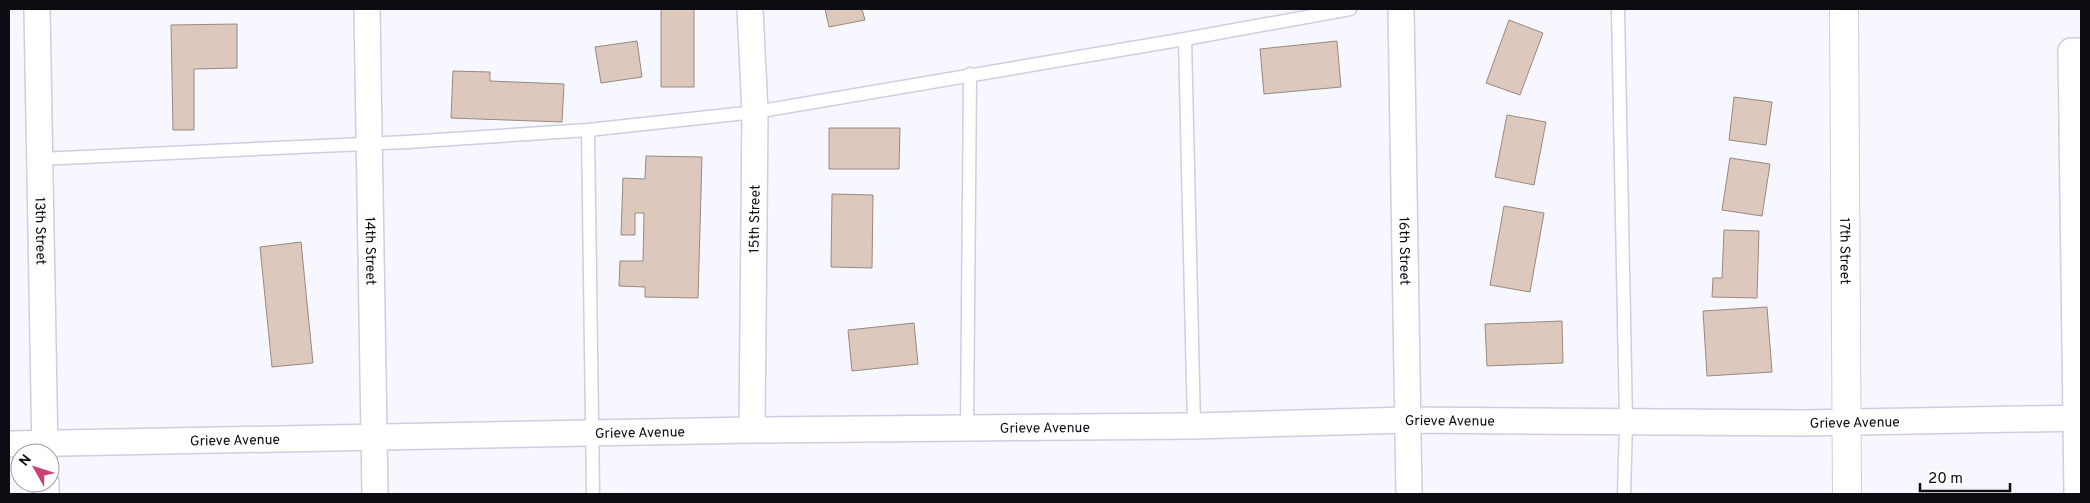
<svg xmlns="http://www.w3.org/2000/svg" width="2090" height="503" font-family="Overpass,sans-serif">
	<rect width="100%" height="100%" fill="#f7f7ff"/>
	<path fill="#dcc8bd" stroke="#9b887e" d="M 661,9 L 694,9 L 694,87 L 661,87 Z
		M 825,9 L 862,9 L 865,20 L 829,27 Z
		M 1509,20 L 1543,33 L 1520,95 L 1486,83 Z
		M 237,24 L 237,68 L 194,69 L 194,130 L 173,130 L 171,25 Z
		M 637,41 L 642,77 L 601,83 L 595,47 Z
		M 1337,41 L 1341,87 L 1264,94 L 1260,49 Z
		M 453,71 L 490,72 L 490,81 L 564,84 L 562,122 L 451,118 Z
		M 1734,97 L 1772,102 L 1766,145 L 1729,140 Z
		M 1507,115 L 1546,122 L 1534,185 L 1495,177 Z
		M 829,128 L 900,128 L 899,169 L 829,169 Z
		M 646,156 L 702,157 L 698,298 L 645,297 L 645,287 L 619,286 L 620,261 L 643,261 L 644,213 L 635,213 L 635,235 L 621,235 L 623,178 L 645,179 Z
		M 1730,158 L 1770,164 L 1762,216 L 1722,210 Z
		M 832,194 L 873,195 L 872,268 L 831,267 Z
		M 1504,206 L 1544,213 L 1530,292 L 1490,285 Z
		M 1724,230 L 1759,231 L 1757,298 L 1712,297 L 1713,278 L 1722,278 Z
		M 301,242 L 313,363 L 272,367 L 260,247 Z
		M 1767,307 L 1772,372 L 1707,376 L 1703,311 Z
		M 1562,321 L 1563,363 L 1487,366 L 1485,324 Z
		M 914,323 L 918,364 L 852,371 L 848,330 Z"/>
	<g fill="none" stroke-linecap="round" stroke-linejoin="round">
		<defs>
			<path id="service" d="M 1618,9 L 1626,423 L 1624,494
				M 1185,39 L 1194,426
				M 588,130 L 593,494
				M 40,159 L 407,142 L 588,130 L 755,112 L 1185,39 L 1350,9
				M 967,428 L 970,74"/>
			<g id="minor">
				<path id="s1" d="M 37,9 L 45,453"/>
				<path id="s2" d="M 367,9 L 375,494"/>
				<path d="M 750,9 L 755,112 L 752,430"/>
				<path id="s3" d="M 1401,9 L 1409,494"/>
				<path id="s4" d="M 9,444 L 752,430 L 1194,426 L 1408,420 L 1803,423 L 2081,418"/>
				<path d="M 46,483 L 46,494"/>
				<path d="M 2077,494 L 2071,51 L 2081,51"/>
			</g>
			<g id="tertiary">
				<path id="s5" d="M 1844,9 L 1847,494"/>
			</g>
		</defs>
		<use href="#service" stroke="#cfcde1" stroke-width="15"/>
		<use href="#minor" stroke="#cfcde1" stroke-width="28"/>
		<use href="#tertiary" stroke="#cfcde1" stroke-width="30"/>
		<use href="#service" stroke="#fff" stroke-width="12"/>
		<use href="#minor" stroke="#fff" stroke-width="25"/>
		<use href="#tertiary" stroke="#fff" stroke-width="28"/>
	</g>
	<g text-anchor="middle" stroke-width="4.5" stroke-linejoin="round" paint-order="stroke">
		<g font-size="14" fill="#0d0c13" stroke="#fff">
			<text transform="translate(754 219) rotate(-89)" y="5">15th Street</text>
			<text dy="5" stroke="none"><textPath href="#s1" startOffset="222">13th Street</textPath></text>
			<text dy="5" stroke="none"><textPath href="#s2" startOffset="242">14th Street</textPath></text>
			<text dy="5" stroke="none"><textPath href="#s3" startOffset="242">16th Street</textPath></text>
			<text dy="5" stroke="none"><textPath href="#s5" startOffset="242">17th Street</textPath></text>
			<text dy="5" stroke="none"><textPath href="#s4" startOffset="1441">Grieve Avenue</textPath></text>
			<text dy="5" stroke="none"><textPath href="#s4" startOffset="1846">Grieve Avenue</textPath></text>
			<text dy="5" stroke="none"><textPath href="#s4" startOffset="1036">Grieve Avenue</textPath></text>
			<text dy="5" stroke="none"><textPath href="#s4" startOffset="631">Grieve Avenue</textPath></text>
			<text dy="5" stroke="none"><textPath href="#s4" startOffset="226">Grieve Avenue</textPath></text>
		</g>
	</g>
	<rect width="2090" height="503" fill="none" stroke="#0d0c13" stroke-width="20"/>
	<g transform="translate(35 468) rotate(309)"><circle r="24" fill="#ffffff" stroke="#9e9ea1"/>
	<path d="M0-4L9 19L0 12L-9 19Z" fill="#cc4071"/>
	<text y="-8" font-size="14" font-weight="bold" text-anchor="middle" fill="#0d0c13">N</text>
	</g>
	<path d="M1920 483v8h90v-8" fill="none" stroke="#0d0c13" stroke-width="2.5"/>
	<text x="1928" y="483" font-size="15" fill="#0d0c13" stroke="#ffffff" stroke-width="4" paint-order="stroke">20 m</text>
</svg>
